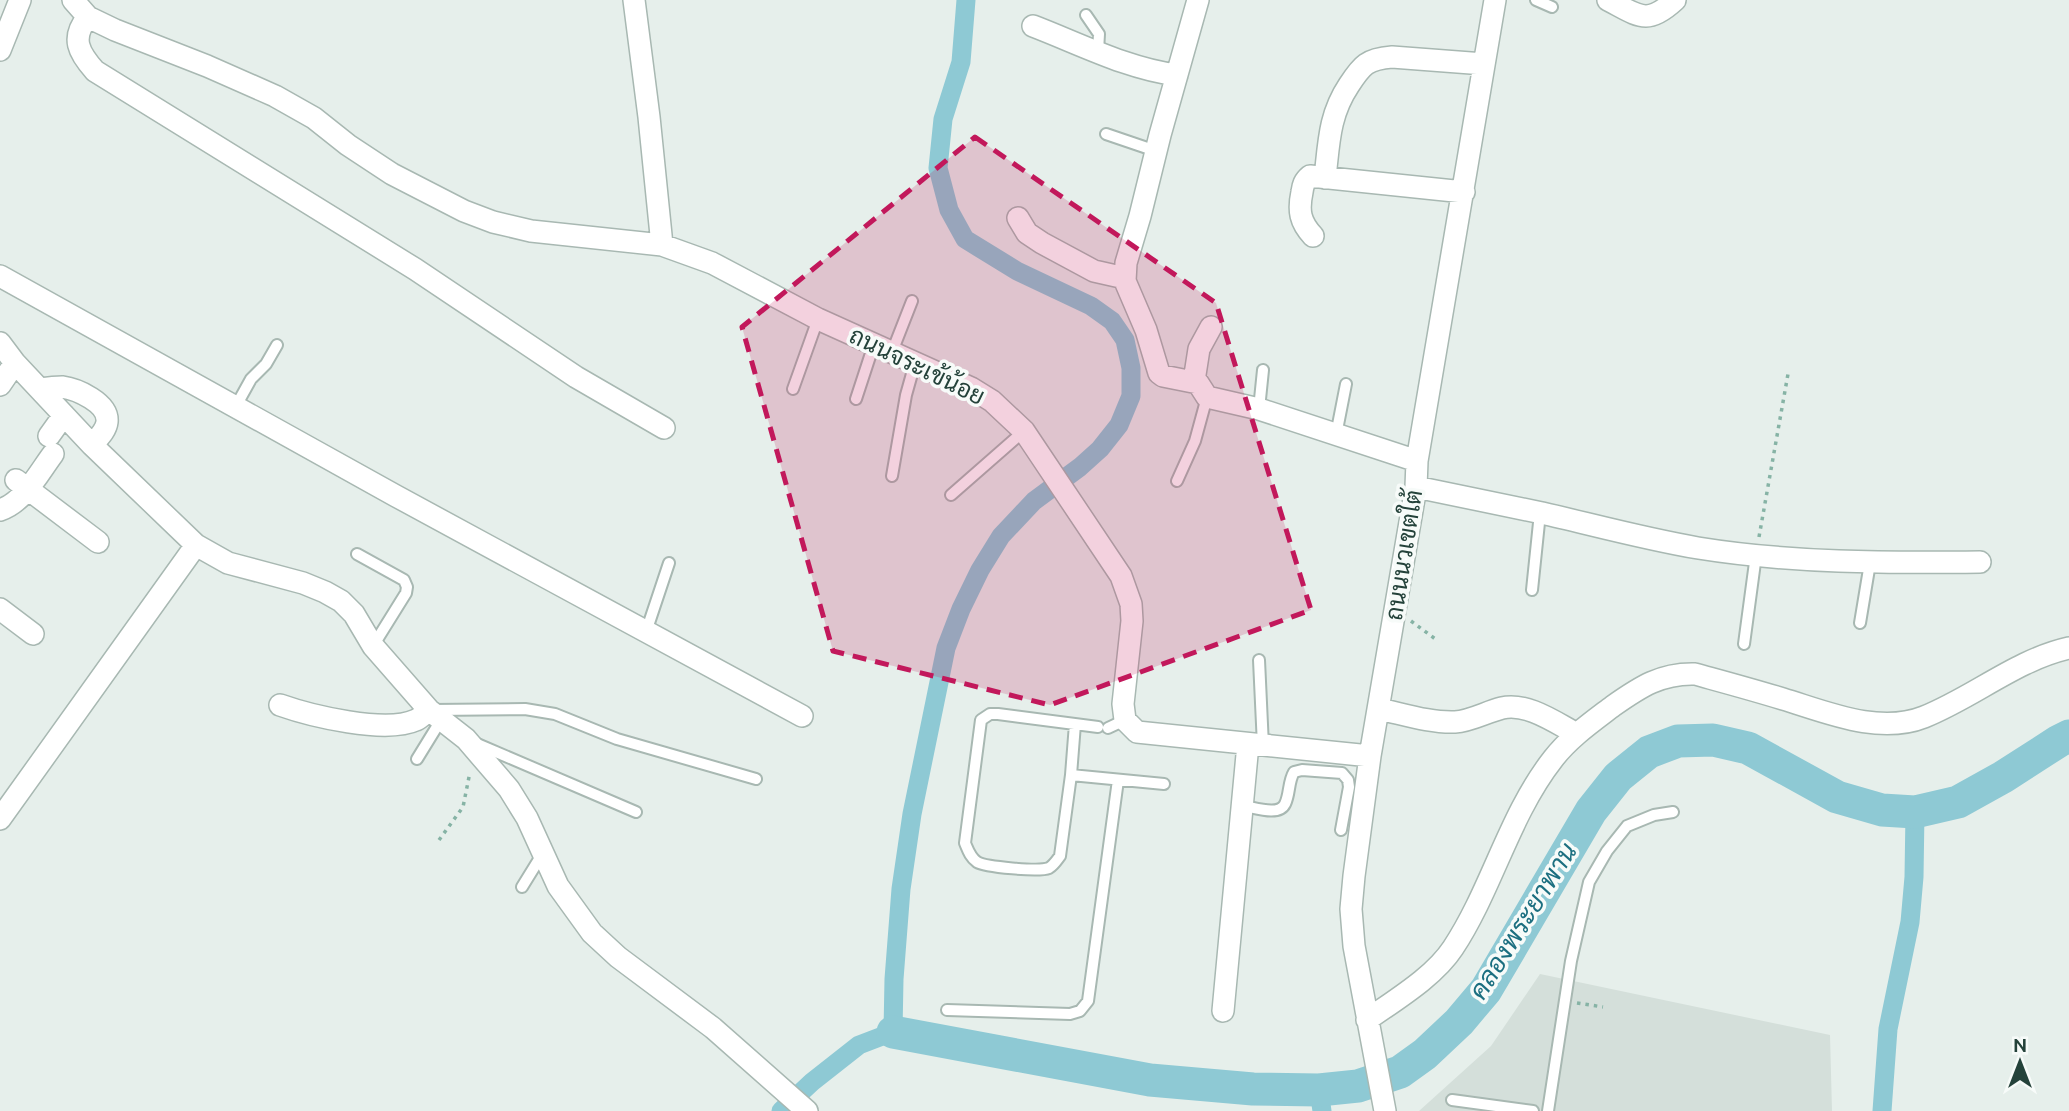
<svg xmlns="http://www.w3.org/2000/svg" width="2069" height="1111" font-family="Ubuntu,Sarabun,sans-serif">
	<rect width="100%" height="100%" fill="#e6efeb"/>
	<path fill="#d4dfda" d="M 1540,974 L 1830,1035 L 1832,1111 L 1419,1111 L 1491,1046 Z"/>
	<g fill="none" stroke-linecap="round" stroke-linejoin="round">
		<path stroke="#8ec9d4" stroke-width="19" d="M 1319,1090 L 1322,1111
			M 781,1111 L 812,1082 L 859,1045 L 893,1032 L 894,979 L 901,889 L 912,814 L 946,648 L 961,609 L 980,570 L 1001,536 L 1034,501 L 1080,467 L 1100,449 L 1119,425 L 1131,396 L 1131,368 L 1125,340 L 1112,321 L 1091,306 L 1017,271 L 965,239 L 949,210 L 938,168 L 943,119 L 961,62 L 966,0
			M 1882,1111 L 1888,1029 L 1910,922 L 1914,877 L 1915,812"/>
		<path stroke="#8ec9d4" stroke-width="33" d="M 893,1032 L 1150,1080 L 1253,1089 L 1319,1090 L 1358,1086 L 1400,1072 L 1425,1054 L 1459,1022 L 1486,990 L 1591,811 L 1618,777 L 1649,752 L 1678,741 L 1713,740 L 1748,748 L 1837,797 L 1882,810 L 1915,812 L 1958,802 L 2003,777 L 2059,741 L 2069,736"/>
		<defs>
			<path id="lane" d="M 1536,0 L 1552,7
				M 1086,15 L 1099,34 L 1098,51
				M 1106,134 L 1156,151
				M 892,352 L 912,301
				M 793,389 L 818,319
				M 856,399 L 874,344
				M 236,406 L 251,379 L 266,364 L 277,345
				M 1259,409 L 1263,370
				M 1336,435 L 1346,384
				M 892,476 L 906,395 L 915,363
				M 1177,481 L 1195,441 L 1207,397
				M 951,495 L 1024,431
				M 357,554 L 404,580 L 407,587 L 406,593 L 373,646
				M 1532,590 L 1540,513
				M 1860,623 L 1870,563
				M 646,632 L 669,563
				M 1744,644 L 1756,555
				M 1259,660 L 1263,746
				M 432,710 L 525,709 L 555,714 L 617,739 L 756,779
				M 1075,724 L 1071,775 L 1060,856 C 1057,860 1054,865 1049,868 C 1039,872 985,867 977,862 C 970,857 968,850 965,843 L 981,720 L 990,714 L 998,714 L 1098,727
				M 1108,728 L 1125,720
				M 475,743 L 636,812
				M 417,759 L 441,720
				M 1071,775 L 1164,784
				M 1243,806 C 1253,807 1279,817 1285,804 C 1290,794 1288,782 1294,772 L 1302,770 L 1342,773 L 1348,780 L 1349,787 L 1341,830
				M 522,887 L 543,853
				M 947,1010 L 1070,1014 L 1080,1011 L 1088,1001 L 1118,780
				M 1452,1100 L 1533,1111
				M 1548,1111 L 1571,961 L 1589,882 L 1607,851 L 1627,826 L 1654,815 L 1673,812"/>
			<path id="street" d="M 73,0 L 88,17 L 115,30 L 207,66 L 275,96 L 314,118 L 348,145 L 392,174 L 464,211 L 493,222 L 531,231 L 662,245 L 712,263 L 818,319 L 971,388 L 992,401 L 1024,431 L 1121,576 L 1131,604 L 1132,621 L 1123,704 L 1125,720 L 1137,732 L 1370,756
				M 634,0 L 649,117 L 662,245
				M 1198,0 L 1160,135 L 1140,216 L 1126,263 L 1125,281 L 1146,330 L 1159,373 L 1163,376 L 1198,383 L 1207,397 L 1259,409 L 1417,461
				M 1608,0 C 1639,16 1647,26 1675,0
				M 88,17 C 70,38 79,53 95,71 L 415,269 L 576,377 L 664,428
				M 1033,26 C 1080,44 1128,69 1177,75
				M 0,50 L 20,0
				M 1325,178 C 1329,142 1329,115 1349,85 C 1362,65 1367,59 1392,57 L 1484,64
				M 1018,218 L 1027,233 L 1042,243 L 1094,271 L 1125,278
				M 1313,236 C 1300,222 1298,211 1302,192 C 1303,185 1304,181 1310,176 L 1464,192
				M 0,276 L 396,496 L 802,716
				M 0,343 L 15,363 L 0,385
				M 15,363 L 92,445 L 196,545 L 228,563 L 303,583 L 325,592 L 341,601 L 354,614 L 373,646 L 429,710 L 466,739 L 509,789 L 527,818 L 558,886 L 592,933 L 618,957 L 713,1028 L 807,1111
				M 1194,381 L 1199,349 L 1211,327
				M 40,389 C 47,388 55,387 62,387 C 77,389 109,403 107,422 C 106,431 98,438 92,445
				M 49,436 L 64,415
				M 16,480 L 98,542
				M 1416,487 C 1458,496 1500,504 1542,513 C 1594,525 1645,539 1698,548 C 1791,563 1886,563 1980,562
				M 0,510 C 24,502 38,474 53,454
				M 0,609 L 33,634
				M 280,705 C 311,716 386,734 416,720 C 421,718 425,713 429,710
				M 1379,709 C 1403,714 1430,723 1455,722 C 1471,721 1486,712 1502,708 C 1527,702 1556,723 1577,734
				M 0,819 L 196,545
				M 1223,1011 L 1248,744
				M 1367,1020 C 1395,1000 1434,977 1453,948 C 1492,889 1509,815 1553,759 C 1569,738 1592,722 1613,706 C 1640,687 1661,673 1695,674 C 1724,682 1754,690 1783,699 C 1826,712 1879,735 1924,717 C 1974,697 2016,660 2069,648
				M 1385,1111 L 1354,946 L 1351,909 L 1354,876 L 1370,756 L 1416,487 L 1417,461 L 1495,0"/>
		</defs>
		<use href="#lane" stroke="#a8b8b2" stroke-width="14"/>
		<use href="#street" stroke="#a8b8b2" stroke-width="24"/>
		<path stroke="#86b3a5" stroke-width="3.5" stroke-dasharray="3.5 5" stroke-linecap="butt" d="M 1759,537 L 1788,374
			M 1411,621 L 1438,641
			M 439,840 L 463,807 L 470,772
			M 1577,1003 L 1603,1007"/>
		<use href="#lane" stroke="#fff" stroke-width="10"/>
		<use href="#street" stroke="#fff" stroke-width="21"/>
	</g>
	<path fill="#c2185b" fill-opacity="0.2" stroke="#c2185b" stroke-width="5" stroke-dasharray="14 9" stroke-linejoin="round" d="M 975,137 L 1216,303 L 1311,610 L 1050,705 L 833,651 L 742,327 Z"/>
	<g text-anchor="middle" stroke-width="7" stroke-linejoin="round" paint-order="stroke">
		<g font-size="24" fill="#24423a" stroke="#f7fbf9">
			<text transform="translate(917 366) rotate(26)" y="8">ถนนจระเข้น้อย</text>
			<text transform="translate(1404 555) rotate(-81)" y="8">ถนนนวเขตใต้</text>
		</g>
		<g font-size="26" font-style="italic" fill="#1c6f80" stroke="#f7fbf9">
			<text transform="translate(1523 921) rotate(-58)" y="9">คลองพระยาพาน</text>
		</g>
	</g>
	<g transform="translate(2020 1062)" stroke="#f7fbf9" stroke-width="5" paint-order="stroke">
	<path d="M0-5L12 26L0 18L-12 26Z" fill="#24423a"/>
	<text y="-10" font-size="19" font-weight="bold" text-anchor="middle" fill="#24423a">N</text>
	</g>
</svg>
